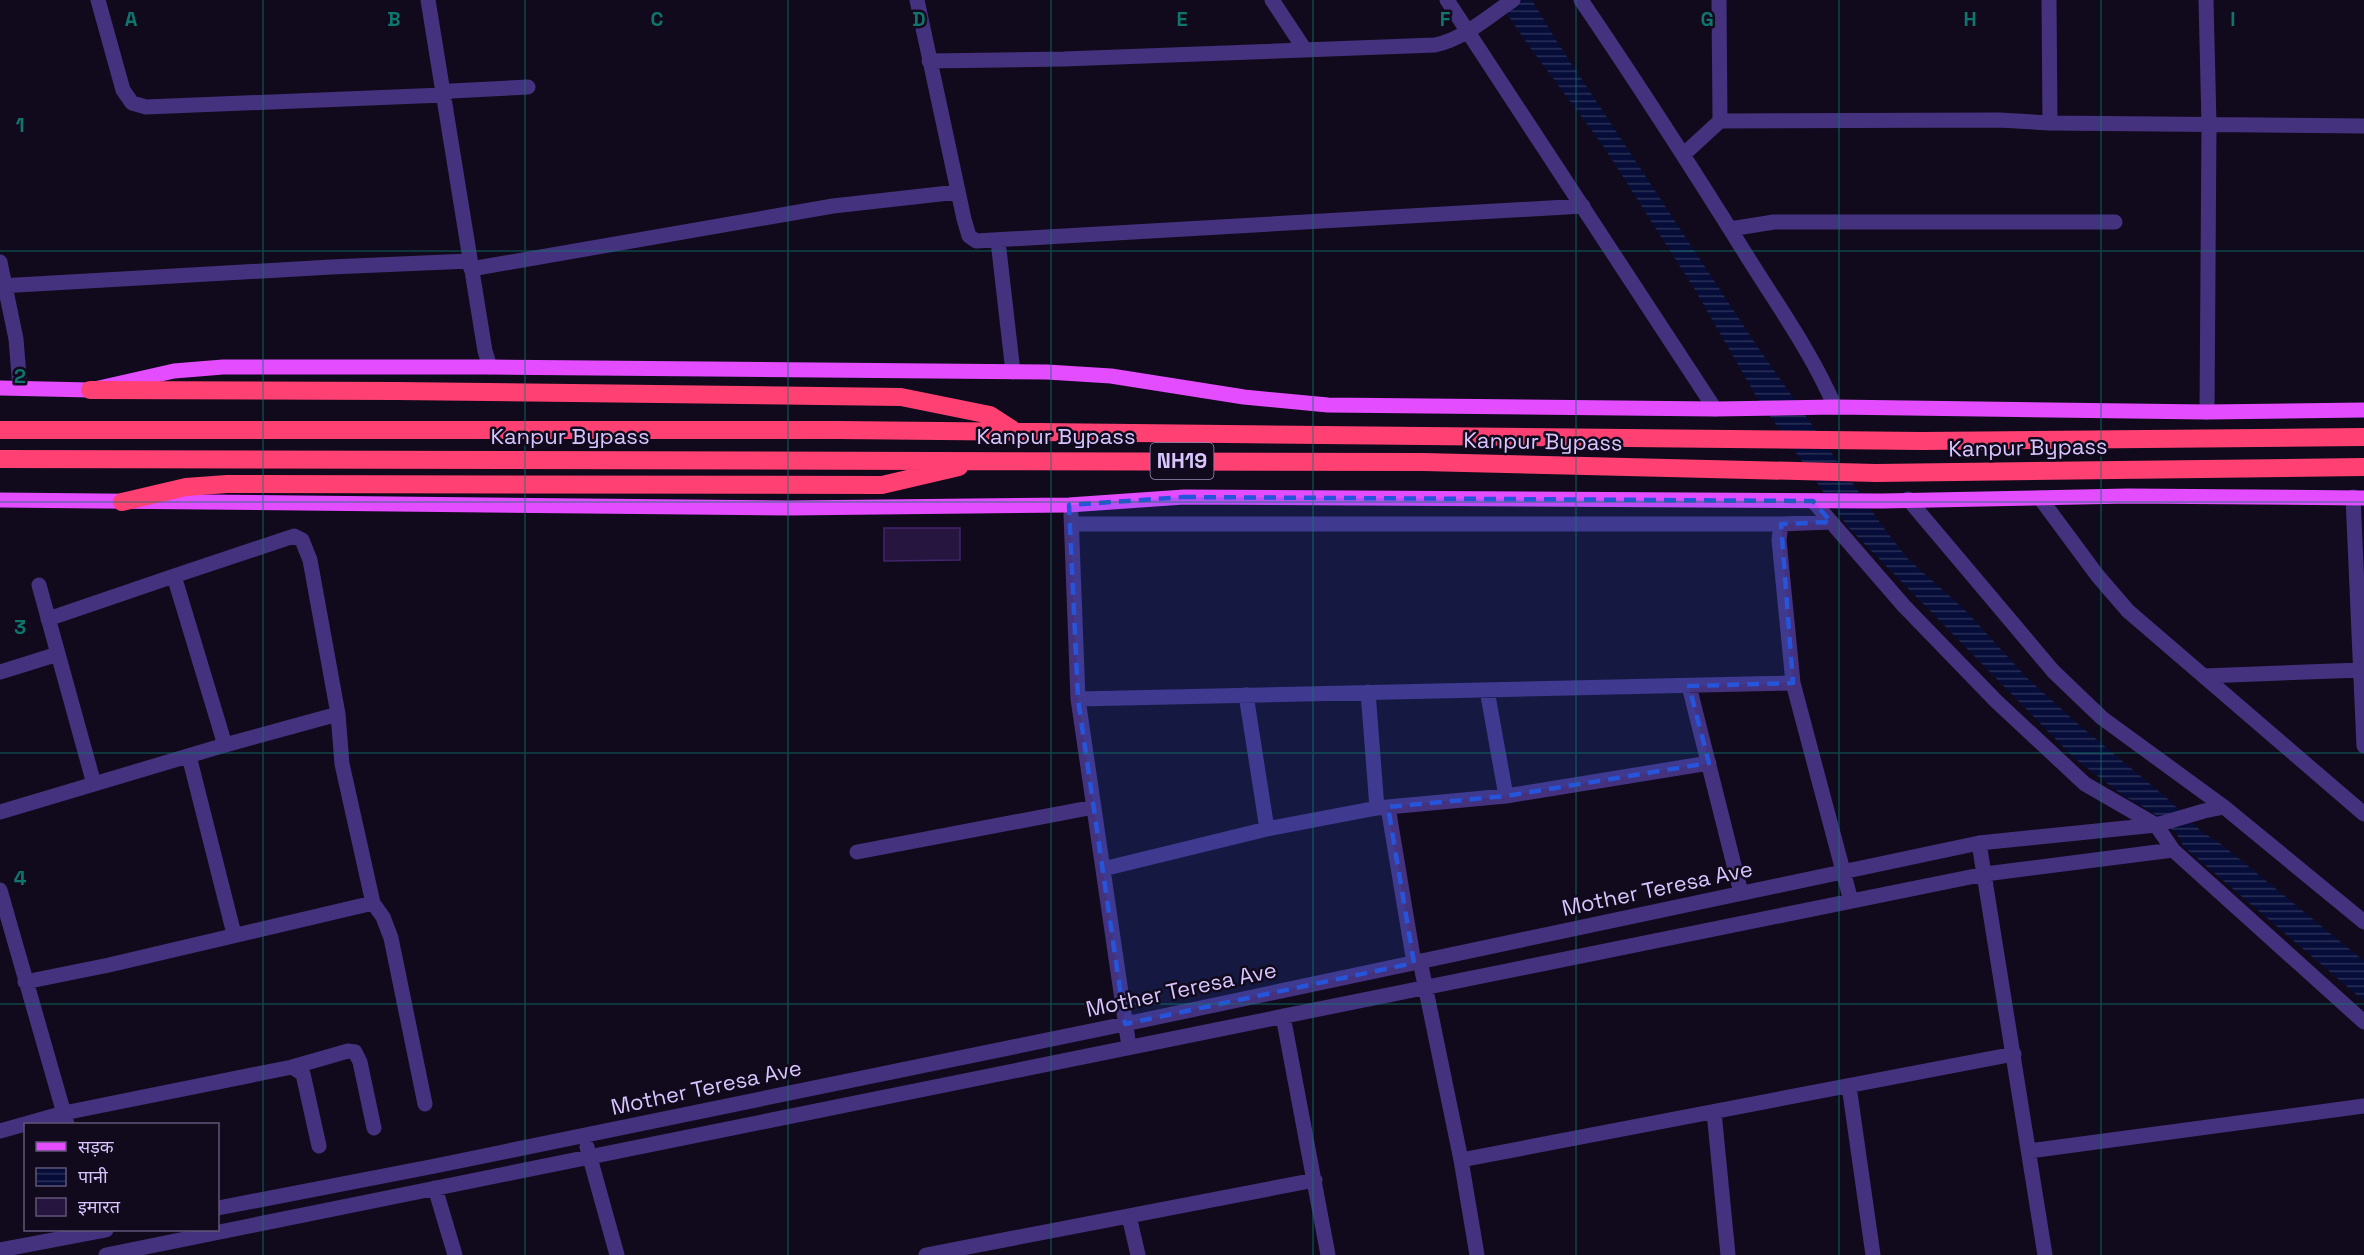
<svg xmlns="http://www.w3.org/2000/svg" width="2364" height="1255" font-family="'Space Grotesk','Noto Sans Devanagari',sans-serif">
	<defs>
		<pattern id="water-rules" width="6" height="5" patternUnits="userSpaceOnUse" patternTransform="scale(1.5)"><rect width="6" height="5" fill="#060d39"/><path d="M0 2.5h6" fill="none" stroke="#2a2f57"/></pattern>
	</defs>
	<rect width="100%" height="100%" fill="#110a1c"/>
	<path fill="url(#water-rules)" d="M 1498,0 L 1532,0 L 1556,40 L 1755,343 L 1886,531 L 1908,559 L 1965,610 L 2027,678 L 2078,724 L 2169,800 L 2201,831 L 2221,844 L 2364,961 L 2364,1001 L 2184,847 L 2176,833 L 2151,811 L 2124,796 L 2074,758 L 1848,527 L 1756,396 L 1695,290 L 1604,147 L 1526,42 Z"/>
	<path fill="#26153e" stroke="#42256c" stroke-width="1.5" d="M 884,528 L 960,528 L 960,560 L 884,561 Z"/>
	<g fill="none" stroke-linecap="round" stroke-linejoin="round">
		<path stroke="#45327e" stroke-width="15" d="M 98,0 L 123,90 L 132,103 L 146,107 L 443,95 L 451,91 L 528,87
			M 428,0 L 485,351 L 490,367
			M 917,0 L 964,219 L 969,236 L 976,241 L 1583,206
			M 1272,0 L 1305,50
			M 1447,0 L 1715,409
			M 1581,0 C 1638,84 1692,168 1745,253 C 1776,303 1812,353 1835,407
			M 1719,0 L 1720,121
			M 2049,0 L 2050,123
			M 2206,0 L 2209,124 L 2207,412
			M 929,61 L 1064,59 L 1435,45 C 1464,39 1489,16 1513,0
			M 1683,155 L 1720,121 L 1999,120 L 2050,123 L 2364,126
			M 1730,229 L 1774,222 L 2115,222
			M 998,241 L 1013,372
			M 0,262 L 16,339 L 20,388
			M 471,269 L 833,206 L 958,192
			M 0,286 L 331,267 L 470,261
			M 2353,497 L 2364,746
			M 2040,498 L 2097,575 L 2128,611 L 2364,814
			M 1908,499 L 2053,671 L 2102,718 L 2224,807 L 2364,922
			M 1813,501 L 1904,606 L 1996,701 L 2085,784 L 2156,825 L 2173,850 L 2364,1022
			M 1071,514 L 1078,699 L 1129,1047
			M 1072,524 L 1781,524 L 1831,522
			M 1781,524 L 1779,540 L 1793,683 L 1851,901
			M 39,585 L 94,784
			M 48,619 L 174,576 L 225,745
			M 0,672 L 58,654
			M 2204,676 L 2361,670
			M 1689,686 L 1741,893
			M 1487,690 L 1506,796 L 1709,763
			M 1078,699 L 1793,683
			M 189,756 L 234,934
			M 1388,807 L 1414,963
			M 1377,808 L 1506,796
			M 0,812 L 225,745 L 338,714
			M 1267,829 L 1377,808 L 1368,692
			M 1979,843 L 2045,1255
			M 857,852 L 1094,807
			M 1103,869 L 1267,829 L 1246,695
			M 0,890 L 67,1124
			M 373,903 L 383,917 L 391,938 L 425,1104
			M 1420,961 L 1461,1160 L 1477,1255
			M 25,982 L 109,965 L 373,903 L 342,764 L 338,714 L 310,560 L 302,540 L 294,536 L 174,576
			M 1283,1016 L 1328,1255
			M 292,1067 L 348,1051 L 355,1052 L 360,1062 L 374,1128
			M 1849,1086 L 1873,1255
			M 1714,1112 L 1728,1255
			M 0,1131 L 64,1113 L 292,1067 L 303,1074 L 319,1146
			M 587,1147 L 617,1255
			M 2029,1151 L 2364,1106
			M 1461,1160 L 2014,1054
			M 435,1188 L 455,1255
			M 218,1208 L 435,1166 L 1125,1024 L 1979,843 L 2156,825 L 2204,811 L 2224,807
			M 1129,1216 L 1138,1255
			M 0,1250 L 106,1230
			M 106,1255 L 1985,874 L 2173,850
			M 926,1255 L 1315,1180"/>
		<path stroke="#e34cff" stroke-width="15" d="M 0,388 L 90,390 L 174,371 L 223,367 L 490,367 L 1047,372 L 1111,376 L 1244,397 L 1328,405 L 1715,409 L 1835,407 L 2207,412 L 2364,410
			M 0,500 L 789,508 L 1069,505 L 1184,497 L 1882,501 L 2128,496 L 2364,498"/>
		<path stroke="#ff4072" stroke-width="18" d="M 90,390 L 396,391 L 901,397 L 990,415 L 1016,432
			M 0,430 L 838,430 L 1922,441 L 2364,437
			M 0,459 L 1423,462 L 1876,473 L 2364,467
			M 122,502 L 186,487 L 227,484 L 882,485 L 959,467"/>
	</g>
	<path fill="#2654da" fill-opacity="0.2" stroke="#2654da" stroke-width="4.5" stroke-dasharray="12 8" stroke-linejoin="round" d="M 1184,497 L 1813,501 L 1831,522 L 1781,524 L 1793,683 L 1689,686 L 1709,763 L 1506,796 L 1388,807 L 1414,963 L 1125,1024 L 1078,699 L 1069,505 Z"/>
	<path fill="none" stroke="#0f766e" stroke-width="1.5" stroke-opacity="0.55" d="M 263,0 L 263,1255M 525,0 L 525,1255M 788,0 L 788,1255M 1051,0 L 1051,1255M 1313,0 L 1313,1255M 1576,0 L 1576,1255M 1839,0 L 1839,1255M 2101,0 L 2101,1255M 0,251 L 2364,251M 0,502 L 2364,502M 0,753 L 2364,753M 0,1004 L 2364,1004"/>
	<g text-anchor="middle" stroke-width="5" stroke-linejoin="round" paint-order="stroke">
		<rect fill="#110a1c" stroke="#9c8dbb" stroke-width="1.5" x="1150.5" y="443" width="63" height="36" rx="4.5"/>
		<g font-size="21" font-weight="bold" fill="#d8c5ff">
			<text x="1182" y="468">NH19</text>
		</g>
		<g font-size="22" fill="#d8c5ff" stroke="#110a1c">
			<text x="570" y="444">Kanpur Bypass</text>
			<text x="1056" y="444">Kanpur Bypass</text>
			<text transform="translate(1543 441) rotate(1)" y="8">Kanpur Bypass</text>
			<text transform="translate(2028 447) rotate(-1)" y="8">Kanpur Bypass</text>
			<text transform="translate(1657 888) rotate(-12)" y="8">Mother Teresa Ave</text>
			<text transform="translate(1181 989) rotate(-12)" y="8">Mother Teresa Ave</text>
			<text transform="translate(706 1087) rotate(-12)" y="8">Mother Teresa Ave</text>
		</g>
	</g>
	<g font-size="20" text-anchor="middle" font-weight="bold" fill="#0f766e" stroke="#110a1c" stroke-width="5" stroke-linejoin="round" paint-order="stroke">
		<text x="131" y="26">A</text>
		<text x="394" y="26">B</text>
		<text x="657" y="26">C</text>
		<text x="919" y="26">D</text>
		<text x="1182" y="26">E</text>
		<text x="1445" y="26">F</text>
		<text x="1707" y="26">G</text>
		<text x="1970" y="26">H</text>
		<text x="2233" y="26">I</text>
		<text x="20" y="132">1</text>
		<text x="20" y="383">2</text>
		<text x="20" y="634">3</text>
		<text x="20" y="885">4</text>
	</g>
	<rect x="24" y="1123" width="195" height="108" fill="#110a1c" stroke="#615577" stroke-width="1.5"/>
	<rect x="36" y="1142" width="30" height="9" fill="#e34cff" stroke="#615577" stroke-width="1.5"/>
	<text x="78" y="1153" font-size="18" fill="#d8c5ff">सड़क</text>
	<rect x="36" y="1168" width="30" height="18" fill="url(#water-rules)" stroke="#615577" stroke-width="1.5"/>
	<text x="78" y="1183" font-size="18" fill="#d8c5ff">पानी</text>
	<rect x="36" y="1198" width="30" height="18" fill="#26153e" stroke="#615577" stroke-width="1.5"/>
	<text x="78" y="1213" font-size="18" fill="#d8c5ff">इमारत</text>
</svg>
